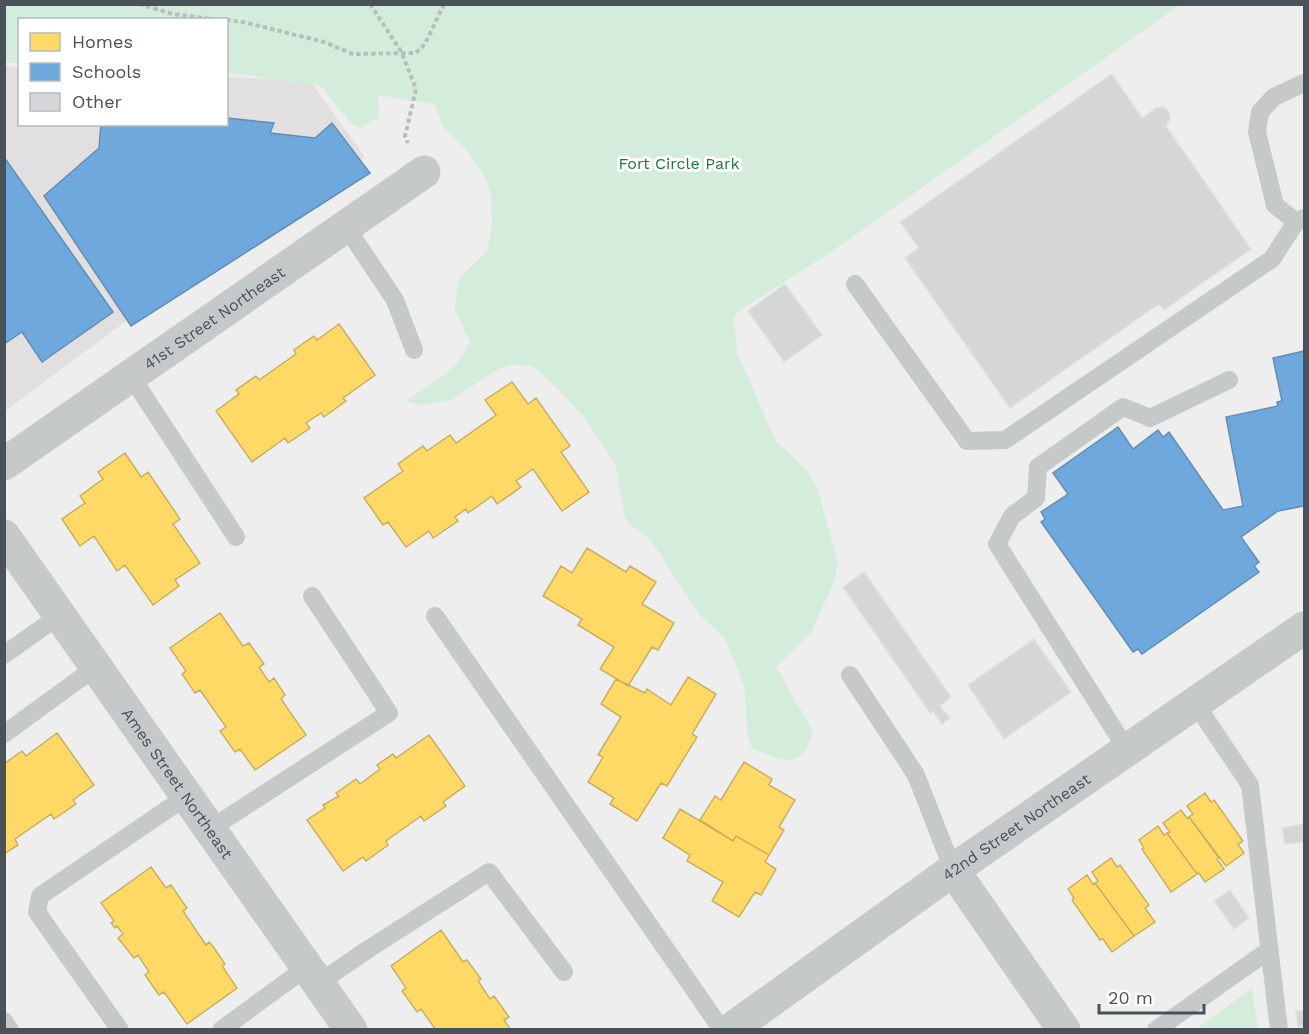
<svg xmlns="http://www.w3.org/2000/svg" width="1309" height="1034" font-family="'Work Sans',sans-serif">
	<rect width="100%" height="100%" fill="#efeeee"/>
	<path fill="#e1dfdf" d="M 5,66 L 19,67 L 20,124 L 226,124 L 227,77 L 310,81 L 365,157 L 151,303 L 5,411 Z"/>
	<path fill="#d4ecdb" d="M 5,4 L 1180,4 L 1180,5 L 831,252 L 736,313 L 734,317 L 737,353 L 776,441 L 806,470 L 817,487 L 838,563 L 835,580 L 811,632 L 776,667 L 813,731 C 811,737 809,745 806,750 C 793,770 768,755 752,748 L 748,738 L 744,686 L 725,638 L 698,613 L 650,539 L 632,527 L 625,518 L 615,464 L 584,417 L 558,389 L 533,366 L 512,365 L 500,368 L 451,400 L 421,405 L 406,401 C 429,384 459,370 470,342 L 455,311 L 457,287 L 460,277 L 487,251 L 492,226 L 491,196 L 485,176 L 465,148 L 442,125 L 435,104 L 378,95 L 379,118 L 360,128 L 350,122 L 322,87 L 227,72 L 226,20 L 20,20 L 19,63 L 5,62 Z
		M 1252,988 L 1258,1029 L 1196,1029 Z"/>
	<path fill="#ffd966" stroke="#c8b062" stroke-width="1.5" d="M 339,324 L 375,375 L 343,398 L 346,401 L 324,417 L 321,413 L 306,423 L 310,428 L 288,443 L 285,438 L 252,462 L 216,411 L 239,394 L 236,390 L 256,376 L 259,380 L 296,354 L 294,350 L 314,336 L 317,340 Z
		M 512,382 L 528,404 L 536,398 L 570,446 L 561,452 L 589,492 L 562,511 L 533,469 L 516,481 L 521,487 L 497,504 L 492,496 L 468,513 L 466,509 L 455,517 L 458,521 L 433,538 L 429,531 L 406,547 L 388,522 L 383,525 L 364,498 L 403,471 L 398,464 L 423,446 L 427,451 L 450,435 L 456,443 L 496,415 L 485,400 Z
		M 125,453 L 141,477 L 148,472 L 180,519 L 173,524 L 200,563 L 175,580 L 179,586 L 153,605 L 125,565 L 117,571 L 94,536 L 80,546 L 62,519 L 85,503 L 80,496 L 103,479 L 98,472 Z
		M 587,548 L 626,572 L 630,566 L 656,582 L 642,604 L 674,623 L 658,650 L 652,647 L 628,686 L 600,669 L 614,647 L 578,625 L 582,619 L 543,596 L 561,566 L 572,573 Z
		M 220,613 L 243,646 L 249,643 L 264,664 L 259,667 L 269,682 L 274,678 L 285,695 L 281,699 L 306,735 L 255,770 L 240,749 L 235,752 L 220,731 L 226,727 L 200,690 L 195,693 L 182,674 L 186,671 L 170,648 Z
		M 688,677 L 716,694 L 692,734 L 697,737 L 667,786 L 661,783 L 637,821 L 610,804 L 614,798 L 588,782 L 603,757 L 598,755 L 621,717 L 601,704 L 616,679 L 645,693 L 647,689 L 671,705 Z
		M 57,733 L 94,785 L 73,800 L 76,804 L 54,819 L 51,814 L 15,839 L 18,845 L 4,854 L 4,764 L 22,751 L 26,756 Z
		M 429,735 L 465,786 L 443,802 L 446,806 L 424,821 L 421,816 L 386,841 L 388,845 L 366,861 L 363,857 L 343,871 L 307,820 L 325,808 L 323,805 L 339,796 L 336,793 L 356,779 L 360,784 L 380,769 L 377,765 L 393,754 L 396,758 Z
		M 744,762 L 772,779 L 769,785 L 795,800 L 779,827 L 784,830 L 769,855 L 736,836 L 733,841 L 700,820 L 715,796 L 721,800 Z
		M 1205,793 L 1211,802 L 1214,800 L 1243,841 L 1238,844 L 1244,853 L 1226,866 L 1189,817 L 1193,814 L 1187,806 Z
		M 680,809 L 733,841 L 736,836 L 769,855 L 765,862 L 776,869 L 761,895 L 755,892 L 739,917 L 712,901 L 723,882 L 687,861 L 690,855 L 663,838 Z
		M 1181,810 L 1187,818 L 1189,817 L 1219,858 L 1217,859 L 1224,869 L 1205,882 L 1199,873 L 1197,874 L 1167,833 L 1170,832 L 1163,823 Z
		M 1158,826 L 1164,835 L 1167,833 L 1197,874 L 1171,892 L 1142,849 L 1144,848 L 1139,840 Z
		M 1111,858 L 1117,867 L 1120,865 L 1149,905 L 1145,908 L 1155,922 L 1134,936 L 1095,883 L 1098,881 L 1092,872 Z
		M 151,867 L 166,888 L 171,885 L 187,908 L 183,911 L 206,945 L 209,942 L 212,945 L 225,964 L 222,966 L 237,988 L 187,1024 L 164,992 L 159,995 L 145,975 L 149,972 L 138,955 L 134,958 L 118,938 L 123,934 L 117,926 L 115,928 L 111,923 L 114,921 L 101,903 Z
		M 1087,875 L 1093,884 L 1095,883 L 1134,936 L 1112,952 L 1103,939 L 1100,940 L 1072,900 L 1074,898 L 1068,889 Z
		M 441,930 L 463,962 L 467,960 L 481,979 L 478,981 L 490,999 L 494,996 L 509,1017 L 504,1020 L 511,1030 L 436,1030 L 421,1009 L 417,1012 L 402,991 L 406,988 L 391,966 Z"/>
	<path fill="#6fa8dc" stroke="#638eb5" stroke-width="1.5" d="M 226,118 L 274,123 L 270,133 L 315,138 L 332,123 L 370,173 L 131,326 L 44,196 L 99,148 L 101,124 L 226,124 Z
		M 4,157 L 113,312 L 42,362 L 22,332 L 4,344 Z
		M 1304,351 L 1304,510 L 1304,506 L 1278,511 L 1241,537 L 1259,562 L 1254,566 L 1259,572 L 1142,654 L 1138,649 L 1133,652 L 1041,522 L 1045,519 L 1041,512 L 1068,494 L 1053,473 L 1118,427 L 1133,449 L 1158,430 L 1163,437 L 1169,432 L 1223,510 L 1243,506 L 1226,417 L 1278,406 L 1277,402 L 1282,401 L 1273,358 Z"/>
	<path fill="#d5d6d7" stroke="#e0e0e1" stroke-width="1.5" d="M 1112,74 L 1142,118 L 1156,108 L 1163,107 L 1167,109 L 1170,115 L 1170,119 L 1166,126 L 1251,249 L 1164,310 L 1159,304 L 1010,408 L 905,258 L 919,248 L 900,222 Z
		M 785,284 L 822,335 L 784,362 L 748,311 Z
		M 864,572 L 951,697 L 940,706 L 950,718 L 942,724 L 933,711 L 930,713 L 843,587 Z
		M 1034,639 L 1071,692 L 1004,739 L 968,685 Z
		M 1304,824 L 1304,842 L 1285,844 L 1282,828 Z
		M 1230,890 L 1249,918 L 1234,929 L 1214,901 Z
		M 1304,1010 L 1304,1026 L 1298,1027 L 1296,1011 Z"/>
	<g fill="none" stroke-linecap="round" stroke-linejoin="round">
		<path stroke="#b5c0bc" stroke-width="4" stroke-dasharray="4.5 3" stroke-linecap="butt" d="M 139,4 L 173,14 L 219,20
			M 370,4 L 402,53 L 416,89 L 405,136 L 408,143
			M 226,20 L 243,22 L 324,42 L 353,54 L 416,53 L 425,44 L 444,4"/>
		<path stroke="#c5c9ca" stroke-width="18" d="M 1296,222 L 1275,205 L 1257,132 L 1260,112 L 1274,97 L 1304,83
			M 346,227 L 395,300 L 414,350
			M 855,284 L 967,441 L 1005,440 L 1272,259 L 1296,222 L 1304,218
			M 131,376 L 236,537
			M 435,616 L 722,1030
			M 4,655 L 60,615
			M 850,675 L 916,775 L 953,870
			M 1195,703 L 1250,785 L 1279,1030
			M 4,734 L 96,667
			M 1127,750 L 997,544 L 1012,516 L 1036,498 L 1038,467 L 1123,407 L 1150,418 L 1229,380
			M 210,829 L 389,713 L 312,596
			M 319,983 L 367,950 L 489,872 L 564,972
			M 4,1021 L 10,1030
			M 120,1030 L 37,912 L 40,896 L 187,796
			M 221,1030 L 307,967
			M 1156,1030 L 1269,950"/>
		<g stroke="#c5c9ca" stroke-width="33">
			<path id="s1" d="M 4,464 L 424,172"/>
			<path id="s2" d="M 4,536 L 351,1030"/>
			<path d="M 953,870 L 1064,1030"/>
			<path id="s3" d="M 730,1030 L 953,870 L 1304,628"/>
		</g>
	</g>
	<g text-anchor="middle" stroke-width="6" stroke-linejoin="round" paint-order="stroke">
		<g font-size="16" fill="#1d7540" stroke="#fff">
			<text x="679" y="169">Fort Circle Park</text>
		</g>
		<g font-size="16" fill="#475259" stroke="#fff">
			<text dy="6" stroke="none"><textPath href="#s1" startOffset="256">41st Street Northeast</textPath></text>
			<text dy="6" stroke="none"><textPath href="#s2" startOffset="302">Ames Street Northeast</textPath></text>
			<text dy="6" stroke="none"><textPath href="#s3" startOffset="351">42nd Street Northeast</textPath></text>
		</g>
	</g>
	<rect width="1309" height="1034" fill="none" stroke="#475259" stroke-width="12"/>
	<rect x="18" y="18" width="210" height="108" fill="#ffffff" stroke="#b5babd" stroke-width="1.5"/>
	<rect x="30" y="33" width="30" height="18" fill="#ffd966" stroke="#b5babd" stroke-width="1.5"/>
	<text x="72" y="48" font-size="18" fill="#475259">Homes</text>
	<rect x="30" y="63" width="30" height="18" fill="#6fa8dc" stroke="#b5babd" stroke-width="1.5"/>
	<text x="72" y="78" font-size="18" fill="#475259">Schools</text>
	<rect x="30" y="93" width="30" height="18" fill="#d5d6d7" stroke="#b5babd" stroke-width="1.5"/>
	<text x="72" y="108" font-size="18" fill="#475259">Other</text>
	<path d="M1099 1004v9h105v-9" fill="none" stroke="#475259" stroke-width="3"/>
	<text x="1108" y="1004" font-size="18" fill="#475259" stroke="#ffffff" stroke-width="4.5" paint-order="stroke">20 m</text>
</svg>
